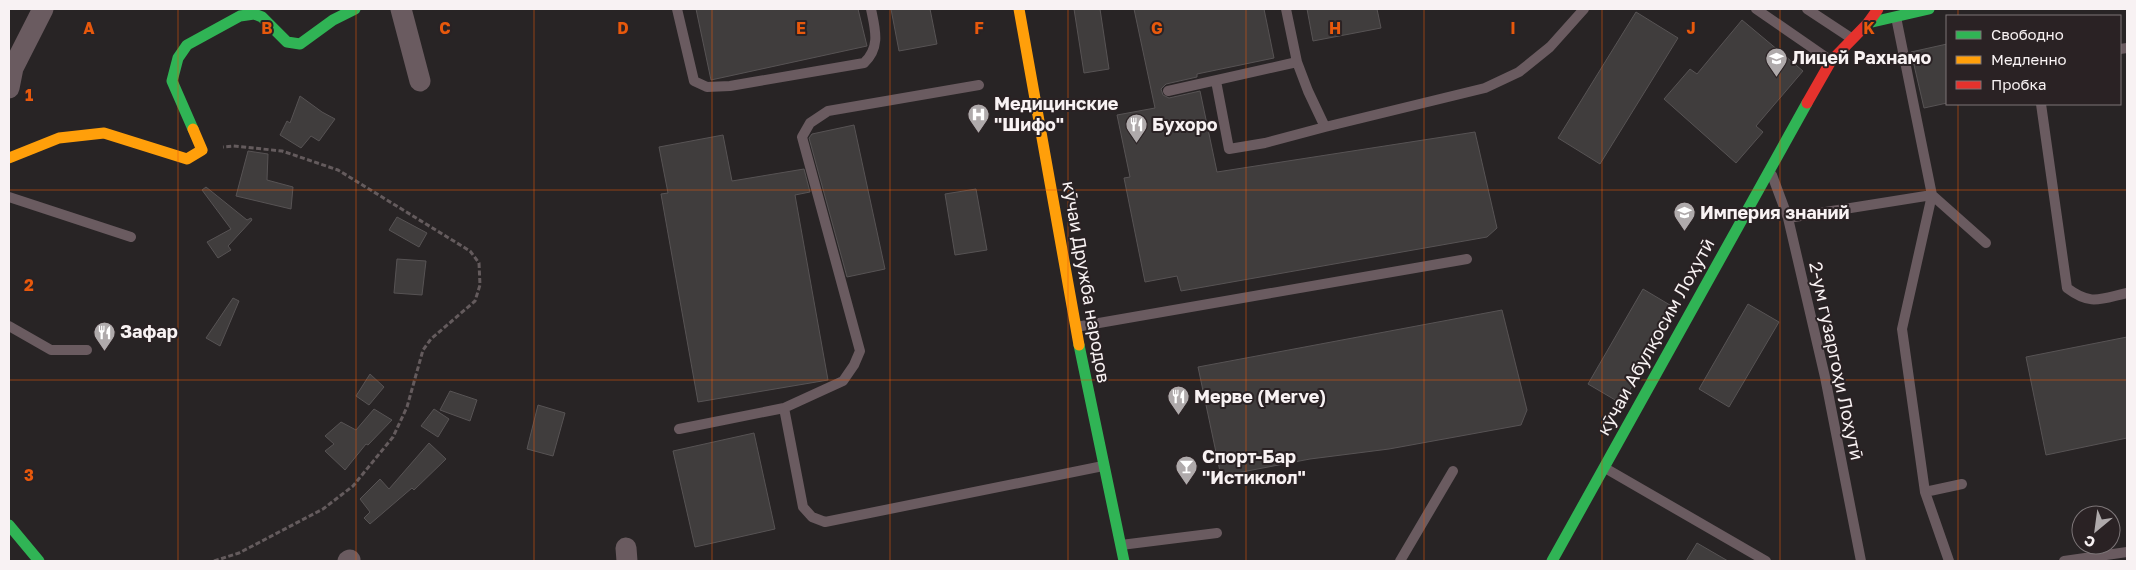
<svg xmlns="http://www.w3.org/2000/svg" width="2136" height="570" font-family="'Golos Text',sans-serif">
	<rect width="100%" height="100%" fill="#282425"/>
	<path fill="#403d3d" stroke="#575354" d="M 696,9 L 858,9 L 867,46 L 711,80 Z
		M 891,9 L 930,9 L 937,44 L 899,51 Z
		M 1074,9 L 1100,9 L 1109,69 L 1084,73 Z
		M 1134,9 L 1264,9 L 1274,58 L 1197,74 L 1197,77 L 1166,84 L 1161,89 L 1163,95 L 1169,98 L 1200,91 L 1217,172 L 1475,132 L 1497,228 L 1487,237 L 1181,291 L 1177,276 L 1145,282 L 1124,178 L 1130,177 L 1117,115 L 1155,108 Z
		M 1307,9 L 1377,9 L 1381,28 L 1313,41 Z
		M 1636,12 L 1678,38 L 1600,164 L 1558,138 Z
		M 1742,20 L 1803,71 L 1756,126 L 1763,132 L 1736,163 L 1664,99 L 1690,69 L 1697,74 Z
		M 1947,44 L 1947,103 L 1924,108 L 1911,52 Z
		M 300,96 L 322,112 L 335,119 L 319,141 L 311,136 L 301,148 L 280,135 L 287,121 L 290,123 Z
		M 854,125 L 885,269 L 847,277 L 809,138 L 812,134 Z
		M 723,135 L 732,181 L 804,169 L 810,192 L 795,195 L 828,380 L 698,402 L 661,194 L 668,193 L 659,147 Z
		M 248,151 L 268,154 L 267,180 L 293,187 L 291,209 L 236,196 Z
		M 206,187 L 247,220 L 251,218 L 252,220 L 228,246 L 231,250 L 218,258 L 207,242 L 231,229 L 202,190 Z
		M 976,189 L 987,250 L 955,255 L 945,194 Z
		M 397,217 L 427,233 L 419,247 L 389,230 Z
		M 397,259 L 426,261 L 422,295 L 394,293 Z
		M 1643,289 L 1675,308 L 1622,404 L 1588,384 Z
		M 233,298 L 239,301 L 220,346 L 206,338 Z
		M 1748,304 L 1779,322 L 1729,407 L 1699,389 Z
		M 1502,310 L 1527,410 L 1521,425 L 1389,449 L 1310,459 L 1221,476 L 1198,367 Z
		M 2127,337 L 2127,438 L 2046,455 L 2026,357 Z
		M 370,374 L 384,387 L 369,405 L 356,396 Z
		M 450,391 L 477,400 L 470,421 L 440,410 Z
		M 538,405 L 565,413 L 553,456 L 527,449 Z
		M 374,409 L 392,420 L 368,445 L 366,444 L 345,470 L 325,451 L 334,444 L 325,436 L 341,422 L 356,430 Z
		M 434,409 L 449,419 L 438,437 L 421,426 Z
		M 754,433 L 775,529 L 695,547 L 673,451 Z
		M 429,443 L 446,459 L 414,490 L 412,488 L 370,524 L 364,518 L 370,512 L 360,499 L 380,479 L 389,489 Z
		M 1697,543 L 1728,561 L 1686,561 Z"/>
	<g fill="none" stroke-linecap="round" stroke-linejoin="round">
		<path stroke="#645b5d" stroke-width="3" stroke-dasharray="5 2.5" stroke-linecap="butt" d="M 214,561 L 239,553 L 323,509 L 353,486 L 393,437 L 407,407 L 423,350 L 431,339 L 475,301 L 480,285 L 479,263 L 470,251 L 338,170 L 282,151 L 233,146 L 223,147"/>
		<path stroke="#6a5b60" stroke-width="10" d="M 677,9 L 694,81 L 707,87 L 730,86 L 864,63 C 881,47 875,29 871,9
			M 1286,9 L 1297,62
			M 1756,9 L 1830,60
			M 1807,9 L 1851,38
			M 1896,17 L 1932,195 L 1902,329 L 1925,492 L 1949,561
			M 2120,49 L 2127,48
			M 1216,81 L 1229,149 L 1265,143 L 1325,127
			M 1168,91 L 1297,62 L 1308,91 L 1325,127 L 1485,88 L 1519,72 L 1550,47 L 1584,9
			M 2041,104 L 2067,288 C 2091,306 2100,299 2127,293
			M 1772,175 L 1788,218 L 1825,377 L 1861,561
			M 9,197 L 131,237
			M 1788,218 L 1932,195 L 1986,243
			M 9,326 L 51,350 L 87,350
			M 1076,327 L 1467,259
			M 784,408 L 803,507 L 812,517 L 825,522 L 1103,466
			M 679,429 L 784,408 L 843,381 L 854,365 L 860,351 L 802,137 L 810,123 L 828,111 L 979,85
			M 1605,468 L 1766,561
			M 1925,492 L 1962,484
			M 1121,545 L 1217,533
			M 1400,561 L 1453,471
			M 2064,561 L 2127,552"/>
		<path stroke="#6a5b60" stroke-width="21" d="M 401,9 L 420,81
			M 9,88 L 13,68 L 43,9
			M 626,548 L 627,561
			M 348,561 L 350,560"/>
		<path stroke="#30b455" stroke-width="11" d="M 1868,23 L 1929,9
			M 193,129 L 172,81 L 178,58 L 187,45 L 240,16 L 254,14 L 262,17 L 287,42 L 300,44 L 333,20 L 355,9
			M 1079,345 L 1124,561
			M 9,525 L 39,561
			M 1552,561 L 1807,103"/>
		<path stroke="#ff9f0a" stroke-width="11" d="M 1019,9 L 1079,345
			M 9,158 L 59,138 L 104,133 L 187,159 L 202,150 L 193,129"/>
		<path stroke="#e5322d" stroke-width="11" d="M 1807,103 L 1831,61 L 1868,23 L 1878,9"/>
	</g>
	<path fill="none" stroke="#e8590c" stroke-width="1" stroke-opacity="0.55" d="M 178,9 L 178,561M 356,9 L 356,561M 534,9 L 534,561M 712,9 L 712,561M 890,9 L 890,561M 1068,9 L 1068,561M 1246,9 L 1246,561M 1424,9 L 1424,561M 1602,9 L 1602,561M 1780,9 L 1780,561M 1958,9 L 1958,16M 1958,104 L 1958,561M 9,190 L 2127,190M 9,380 L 2127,380"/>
	<defs>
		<symbol id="school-pin" viewBox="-11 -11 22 30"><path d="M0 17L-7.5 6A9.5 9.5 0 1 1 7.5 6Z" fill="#afaaab" stroke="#2a2224"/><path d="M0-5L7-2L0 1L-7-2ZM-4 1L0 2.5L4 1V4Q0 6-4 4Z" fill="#fff"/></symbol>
		<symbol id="hospital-pin" viewBox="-11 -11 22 30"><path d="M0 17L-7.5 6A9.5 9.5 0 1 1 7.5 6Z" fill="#afaaab" stroke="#2a2224"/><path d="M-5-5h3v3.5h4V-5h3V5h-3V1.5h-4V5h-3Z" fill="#fff"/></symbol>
		<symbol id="restaurant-pin" viewBox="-11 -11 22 30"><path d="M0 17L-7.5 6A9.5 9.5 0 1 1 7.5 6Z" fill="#afaaab" stroke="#2a2224"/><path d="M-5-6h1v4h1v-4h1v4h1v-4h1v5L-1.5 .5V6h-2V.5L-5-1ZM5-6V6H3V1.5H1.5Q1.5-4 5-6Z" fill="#fff"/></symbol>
		<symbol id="bar-pin" viewBox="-11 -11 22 30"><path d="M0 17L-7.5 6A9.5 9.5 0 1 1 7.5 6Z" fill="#afaaab" stroke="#2a2224"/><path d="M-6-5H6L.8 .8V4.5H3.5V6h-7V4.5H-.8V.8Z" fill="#fff"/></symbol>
	</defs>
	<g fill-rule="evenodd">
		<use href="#school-pin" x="1764" y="46" width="25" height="34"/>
		<use href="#hospital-pin" x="966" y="102" width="25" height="34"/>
		<use href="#restaurant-pin" x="1124" y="112" width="25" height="34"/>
		<use href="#school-pin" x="1672" y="200" width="25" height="34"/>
		<use href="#restaurant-pin" x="92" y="320" width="25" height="34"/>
		<use href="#restaurant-pin" x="1166" y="384" width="25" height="34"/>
		<use href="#bar-pin" x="1174" y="454" width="25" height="34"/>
	</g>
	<g text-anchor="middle" stroke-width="4" stroke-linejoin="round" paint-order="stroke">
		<g font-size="18" font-weight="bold" fill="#f8f2f3" stroke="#2a2224" text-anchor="start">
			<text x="1792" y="64">Лицей Рахнамо</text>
			<text x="994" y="110">Медицинские<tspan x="994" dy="21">"Шифо"</tspan></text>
			<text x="1152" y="131">Бухоро</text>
			<text x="1700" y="219">Империя знаний</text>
			<text x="120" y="338">Зафар</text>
			<text x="1194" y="403">Мерве (Merve)</text>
			<text x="1202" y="463">Спорт-Бар<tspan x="1202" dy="21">"Истиклол"</tspan></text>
		</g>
		<g font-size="18" fill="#f8f2f3" stroke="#2a2224">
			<text transform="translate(1086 282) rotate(80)" y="6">кӯчаи Дружба народов</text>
			<text transform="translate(1656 337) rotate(-61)" y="6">кӯчаи Абулқосим Лоҳутӣ</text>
			<text transform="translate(1836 361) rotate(78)" y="6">2-ум гузаргоҳи Лоҳутӣ</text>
		</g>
	</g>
	<g font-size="16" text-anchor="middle" font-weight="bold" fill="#e8590c" stroke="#2a2224" stroke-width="4" stroke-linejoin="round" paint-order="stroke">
		<text x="89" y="34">A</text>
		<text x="267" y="34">B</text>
		<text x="445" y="34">C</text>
		<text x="623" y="34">D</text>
		<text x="801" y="34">E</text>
		<text x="979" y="34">F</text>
		<text x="1157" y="34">G</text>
		<text x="1335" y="34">H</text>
		<text x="1513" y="34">I</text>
		<text x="1691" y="34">J</text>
		<text x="1869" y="34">K</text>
		<text x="29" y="101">1</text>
		<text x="29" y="291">2</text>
		<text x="29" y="481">3</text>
	</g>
	<rect width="2136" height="570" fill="none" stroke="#f8f2f3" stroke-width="20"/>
	<rect x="1946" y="15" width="175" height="90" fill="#2a2224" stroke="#7c7577"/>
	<rect x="1956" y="31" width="25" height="8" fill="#30b455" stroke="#7c7577"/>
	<text x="1991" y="40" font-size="15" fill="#f8f2f3">Свободно</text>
	<rect x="1956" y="56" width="25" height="8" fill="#ff9f0a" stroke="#7c7577"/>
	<text x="1991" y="65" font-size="15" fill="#f8f2f3">Медленно</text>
	<rect x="1956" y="81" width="25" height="8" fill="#e5322d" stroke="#7c7577"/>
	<text x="1991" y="90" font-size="15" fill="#f8f2f3">Пробка</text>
	<g transform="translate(2096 530) rotate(209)"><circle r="24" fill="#2a2224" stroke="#7c7577"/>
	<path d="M0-4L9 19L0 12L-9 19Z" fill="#afaaab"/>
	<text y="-8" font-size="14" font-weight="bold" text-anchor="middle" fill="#f8f2f3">С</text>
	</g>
</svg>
